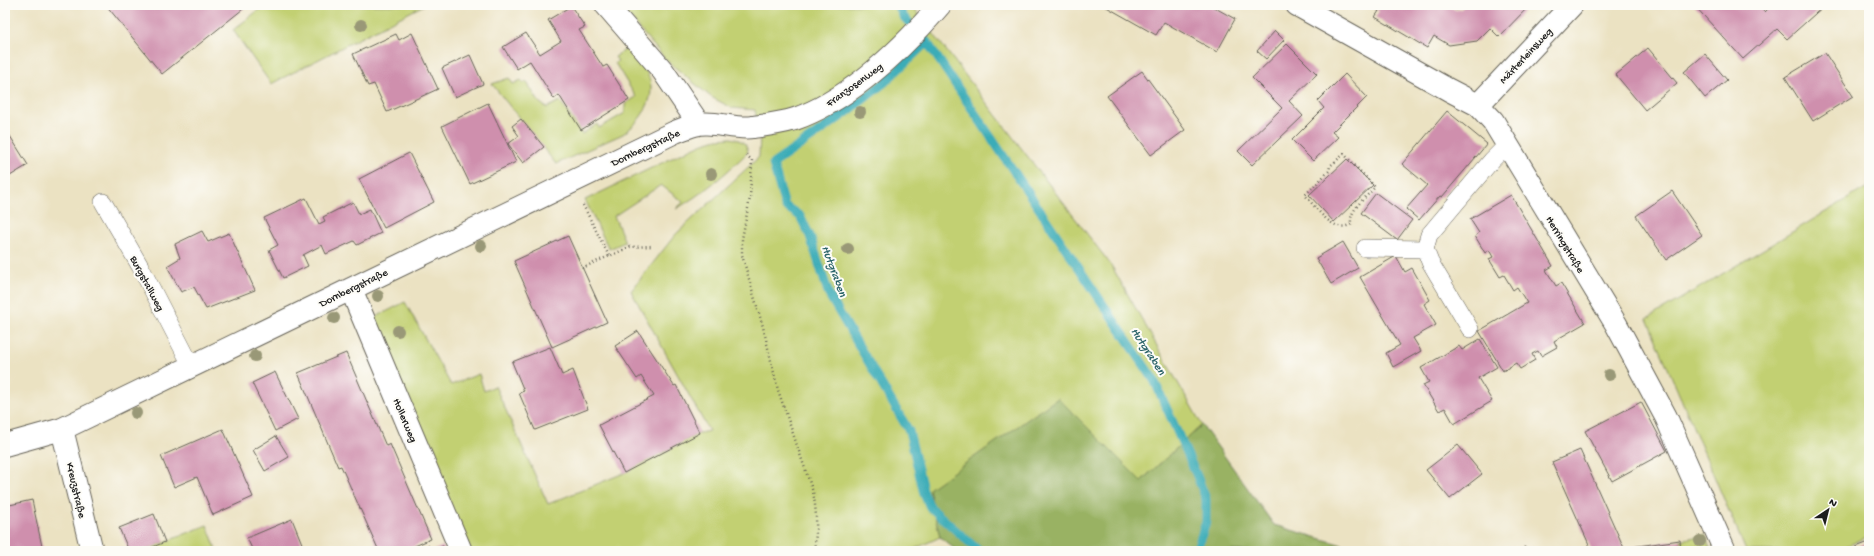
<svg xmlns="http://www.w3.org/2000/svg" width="1874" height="556" font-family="'Gochi Hand',sans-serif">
	<rect width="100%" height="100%" fill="#fdfcf7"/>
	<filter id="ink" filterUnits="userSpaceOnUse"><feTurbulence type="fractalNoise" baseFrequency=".025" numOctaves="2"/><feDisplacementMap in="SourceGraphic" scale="8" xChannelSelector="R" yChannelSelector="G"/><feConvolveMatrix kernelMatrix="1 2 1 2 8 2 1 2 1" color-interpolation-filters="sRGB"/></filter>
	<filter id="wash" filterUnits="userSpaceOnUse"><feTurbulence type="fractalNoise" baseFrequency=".012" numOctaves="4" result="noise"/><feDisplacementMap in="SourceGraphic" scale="16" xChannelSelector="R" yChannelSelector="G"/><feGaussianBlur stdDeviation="0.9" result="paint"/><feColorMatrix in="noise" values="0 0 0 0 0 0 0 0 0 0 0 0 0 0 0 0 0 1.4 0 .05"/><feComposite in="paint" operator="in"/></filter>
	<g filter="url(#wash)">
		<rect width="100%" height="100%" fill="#ebe2c2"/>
		<path fill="#c2d072" stroke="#6f7647" d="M 265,5 L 424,5 L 271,84 L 233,30 Z
			M 619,5 L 922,5 L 916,11 L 1111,265 L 1202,425 L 1141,481 L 929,489 L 940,537 L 910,551 L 468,551 L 370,320 L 405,302 L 451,385 L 479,374 L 484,391 L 495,386 L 548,504 L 624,473 L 700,433 L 709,431 L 631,291 L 675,235 L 759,157 L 760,135 L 755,110 L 732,108 L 711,97 L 666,60 Z
			M 626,49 C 633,56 642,64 647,73 C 659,95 642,121 623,134 L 556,164 L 492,84 L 509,78 L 513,84 L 521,80 L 524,83 L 526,81 L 539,102 L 547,108 L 560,101 L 582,134 L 597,124 L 599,128 L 625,113 L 625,104 L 636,97 L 615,63 L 618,61 L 615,57 Z
			M 731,138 C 740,140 747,142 748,152 C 726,174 702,194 676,209 L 683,202 L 661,185 L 614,216 L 625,242 L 609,249 L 585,200 L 701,144 L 717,139 Z
			M 1869,186 L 1869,536 L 1836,551 L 1746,551 L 1647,319 Z
			M 207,525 L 217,551 L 143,551 Z
			M 1705,535 L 1711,551 L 1681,551 L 1680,540 Z"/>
		<path fill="#99b264" stroke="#5a6740" d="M 1058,398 L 1141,481 L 1202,425 L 1274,525 L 1363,551 L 957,551 L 940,537 L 929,489 Z"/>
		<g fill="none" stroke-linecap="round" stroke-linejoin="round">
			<path stroke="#3bacb7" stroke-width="9" d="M 898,5 L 903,16 L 927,42 L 884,83 L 846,113 L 773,164 L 785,206 L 800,216 L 810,236 L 829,295 L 909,431 L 924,494 L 930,507 L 979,551
				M 927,42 L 1154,380 L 1197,476 L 1206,499 L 1206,522 L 1198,546 L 1194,551"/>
		</g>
		<g id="blocks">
			<path fill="#cf8fad" d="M 106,5 L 170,5 L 172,7 L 174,5 L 248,5 L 162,74 Z
				M 1103,5 L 1210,5 L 1235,19 L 1217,52 L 1164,22 L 1156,35 Z
				M 1368,5 L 1452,5 L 1450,7 L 1456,10 L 1461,9 L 1465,5 L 1530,5 L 1499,37 L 1490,28 L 1477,41 L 1449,45 L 1434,36 L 1427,48 L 1375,17 L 1379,11 Z
				M 1694,5 L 1759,5 L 1765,12 L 1772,5 L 1825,5 L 1787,39 L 1777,29 L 1743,59 Z
				M 571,6 L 585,27 L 579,30 L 603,67 L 607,65 L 629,100 L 581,130 L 559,95 L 554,99 L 530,61 L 517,69 L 503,47 L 526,33 L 540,54 L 561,41 L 548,20 Z
				M 1275,31 L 1284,40 L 1266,59 L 1257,51 Z
				M 412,33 L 438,89 L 387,112 L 374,84 L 368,86 L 353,54 L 396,34 L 399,40 Z
				M 1287,44 L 1317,74 L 1289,101 L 1303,116 L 1252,165 L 1238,151 L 1282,108 L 1252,78 Z
				M 1648,48 L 1677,83 L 1645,110 L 1616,75 Z
				M 1825,53 L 1853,96 L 1813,121 L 1785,77 Z
				M 1705,54 L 1727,80 L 1705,98 L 1684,72 Z
				M 470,55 L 483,84 L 455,97 L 442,68 Z
				M 1142,71 L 1185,130 L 1151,155 L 1107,96 Z
				M 1345,74 L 1367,97 L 1332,132 L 1338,137 L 1313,161 L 1292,140 L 1324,108 L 1318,101 Z
				M 488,103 L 516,162 L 470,184 L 442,126 Z
				M 1447,111 L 1487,144 L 1442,197 L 1440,196 L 1419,220 L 1406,209 L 1427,185 L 1402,164 Z
				M 521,119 L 544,147 L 523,163 L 508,144 L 519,136 L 512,126 Z
				M 5,128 L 28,165 L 5,179 Z
				M 409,153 L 434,202 L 384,228 L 359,179 Z
				M 1347,159 L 1373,185 L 1334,222 L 1309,195 Z
				M 1672,191 L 1702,235 L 1666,260 L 1636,216 Z
				M 1376,193 L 1412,220 L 1397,240 L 1361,213 Z
				M 1511,195 L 1553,266 L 1546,270 L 1556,286 L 1561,283 L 1585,323 L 1554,341 L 1557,347 L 1541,356 L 1538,351 L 1532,354 L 1535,360 L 1520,369 L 1516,363 L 1503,371 L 1479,331 L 1527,303 L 1517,287 L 1513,290 L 1504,275 L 1500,277 L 1489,259 L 1493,257 L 1489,250 L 1485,253 L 1475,236 L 1479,233 L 1470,219 Z
				M 306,198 L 319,224 L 325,221 L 323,217 L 353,202 L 359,214 L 370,209 L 381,233 L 357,245 L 354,241 L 326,254 L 322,245 L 303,255 L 308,266 L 283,278 L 269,250 L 278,245 L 264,218 Z
				M 202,231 L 208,242 L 229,233 L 255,290 L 206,309 L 194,287 L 181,292 L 167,266 L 180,258 L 175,244 Z
				M 568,236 L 607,322 L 552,347 L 514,261 Z
				M 1343,242 L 1358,268 L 1331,284 L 1316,258 Z
				M 1396,256 L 1405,272 L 1412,268 L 1430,300 L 1424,304 L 1436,325 L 1413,338 L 1421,351 L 1393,367 L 1386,353 L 1400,345 L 1360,277 Z
				M 638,331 L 674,386 L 676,385 L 700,433 L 624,473 L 599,425 L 654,396 L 641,376 L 637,379 L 615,346 Z
				M 1480,339 L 1497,367 L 1478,378 L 1492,401 L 1454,424 L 1445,408 L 1439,411 L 1423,385 L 1429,382 L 1421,368 L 1459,346 L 1462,350 Z
				M 550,347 L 562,375 L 573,370 L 588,409 L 535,430 L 519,393 L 524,391 L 512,362 Z
				M 346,353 L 386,446 L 390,444 L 431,539 L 403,551 L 379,551 L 341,466 L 338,467 L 298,373 Z
				M 275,372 L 298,419 L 275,431 L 252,383 Z
				M 1641,402 L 1667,451 L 1612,481 L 1585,431 Z
				M 223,429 L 253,497 L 213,515 L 197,477 L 174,487 L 161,456 Z
				M 276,436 L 289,457 L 265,471 L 253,450 Z
				M 1458,445 L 1482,474 L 1450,499 L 1426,470 Z
				M 1580,450 L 1624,548 L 1680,540 L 1681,551 L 1592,551 L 1552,462 Z
				M 32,500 L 43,551 L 5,551 L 5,506 Z
				M 154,514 L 165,542 L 143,551 L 129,551 L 119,528 Z
				M 292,519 L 305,551 L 253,551 L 247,538 Z
				M 1869,542 L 1869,551 L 1858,551 L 1856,547 Z
				M 443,546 L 445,551 L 432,551 Z"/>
		</g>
	</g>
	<g filter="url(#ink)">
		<use href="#blocks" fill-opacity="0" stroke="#646156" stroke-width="1"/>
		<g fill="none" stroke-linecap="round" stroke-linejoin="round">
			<defs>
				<path id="lane" d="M 103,202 L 140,266 L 191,365
					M 1365,248 L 1425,249
					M 1470,329 L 1430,262 L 1425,249 L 1429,235 L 1492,160 L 1507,145"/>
				<path id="street" d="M 606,5 L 663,71 L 699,124
					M 1297,5 L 1449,90 L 1478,105 L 1493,121 L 1616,324 L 1666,417 L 1725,551
					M 1478,105 L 1572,5
					M 351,289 L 461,551
					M 62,429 L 92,551
					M 5,445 L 62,429 L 675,132 C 683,129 691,125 699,124 C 716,121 736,130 753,127 C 767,125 782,123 795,119 C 851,99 902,49 940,5"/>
			</defs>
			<use href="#lane" stroke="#646156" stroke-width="18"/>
			<use href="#street" stroke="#646156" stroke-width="24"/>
			<path stroke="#646156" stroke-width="2.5" stroke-dasharray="1 3" stroke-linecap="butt" d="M 746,155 L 752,160 L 750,198 L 742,239 L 742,255 L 763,327 L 778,390 L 813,492 C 817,513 817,531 814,551
				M 583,205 L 609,256
				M 1351,224 C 1333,235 1315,206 1305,195 L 1329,171 L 1330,166 L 1344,154 L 1375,187 C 1366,198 1344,213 1353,228
				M 582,268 L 630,247 L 653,246
				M 417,551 L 431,545
				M 1522,551 L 1525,547"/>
			<use href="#lane" stroke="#fff" stroke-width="17"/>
			<use href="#street" stroke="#fff" stroke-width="22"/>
		</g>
		<g fill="#999877">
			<circle cx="361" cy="25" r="6"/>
			<circle cx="860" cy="112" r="6"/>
			<circle cx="711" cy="174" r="6"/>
			<circle cx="481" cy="246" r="6"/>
			<circle cx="848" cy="249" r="6"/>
			<circle cx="378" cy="296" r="6"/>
			<circle cx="334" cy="318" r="6"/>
			<circle cx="398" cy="331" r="6"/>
			<circle cx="255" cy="356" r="6"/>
			<circle cx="1609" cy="375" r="6"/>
			<circle cx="136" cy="413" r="6"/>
			<circle cx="1700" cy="541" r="6"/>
		</g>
	</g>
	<g text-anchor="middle" stroke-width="4" stroke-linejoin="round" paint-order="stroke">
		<g font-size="11" fill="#1c1c1c" stroke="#fdfcf7">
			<text transform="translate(1525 55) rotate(-47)" y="4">Märterleinsweg</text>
			<text transform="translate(854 84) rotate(-36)" y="4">Franzosenweg</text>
			<text transform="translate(645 147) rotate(-25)" y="4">Dornbergstraße</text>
			<text transform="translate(1566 244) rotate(59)" y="4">Herringstraße</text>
			<text transform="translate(148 283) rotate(62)" y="4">Burgstallweg</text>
			<text transform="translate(353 287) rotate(-26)" y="4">Dornbergstraße</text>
			<text transform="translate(406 420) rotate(67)" y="4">Hollerweg</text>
			<text transform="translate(77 490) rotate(77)" y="4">Kreuzstraße</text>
		</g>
		<g font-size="12" font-style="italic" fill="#2c646a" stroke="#fdfcf7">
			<text transform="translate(835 271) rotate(70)" y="4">Hutgraben</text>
			<text transform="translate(1149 351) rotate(57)" y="4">Hutgraben</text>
		</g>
	</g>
	<rect width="1874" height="556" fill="none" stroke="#fdfcf7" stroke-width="20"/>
	<g transform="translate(1828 510) rotate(35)" stroke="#fdfcf7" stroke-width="3" paint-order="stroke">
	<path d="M0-3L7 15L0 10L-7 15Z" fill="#1c1c1c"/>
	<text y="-6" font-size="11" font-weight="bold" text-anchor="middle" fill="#1c1c1c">N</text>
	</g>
</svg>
